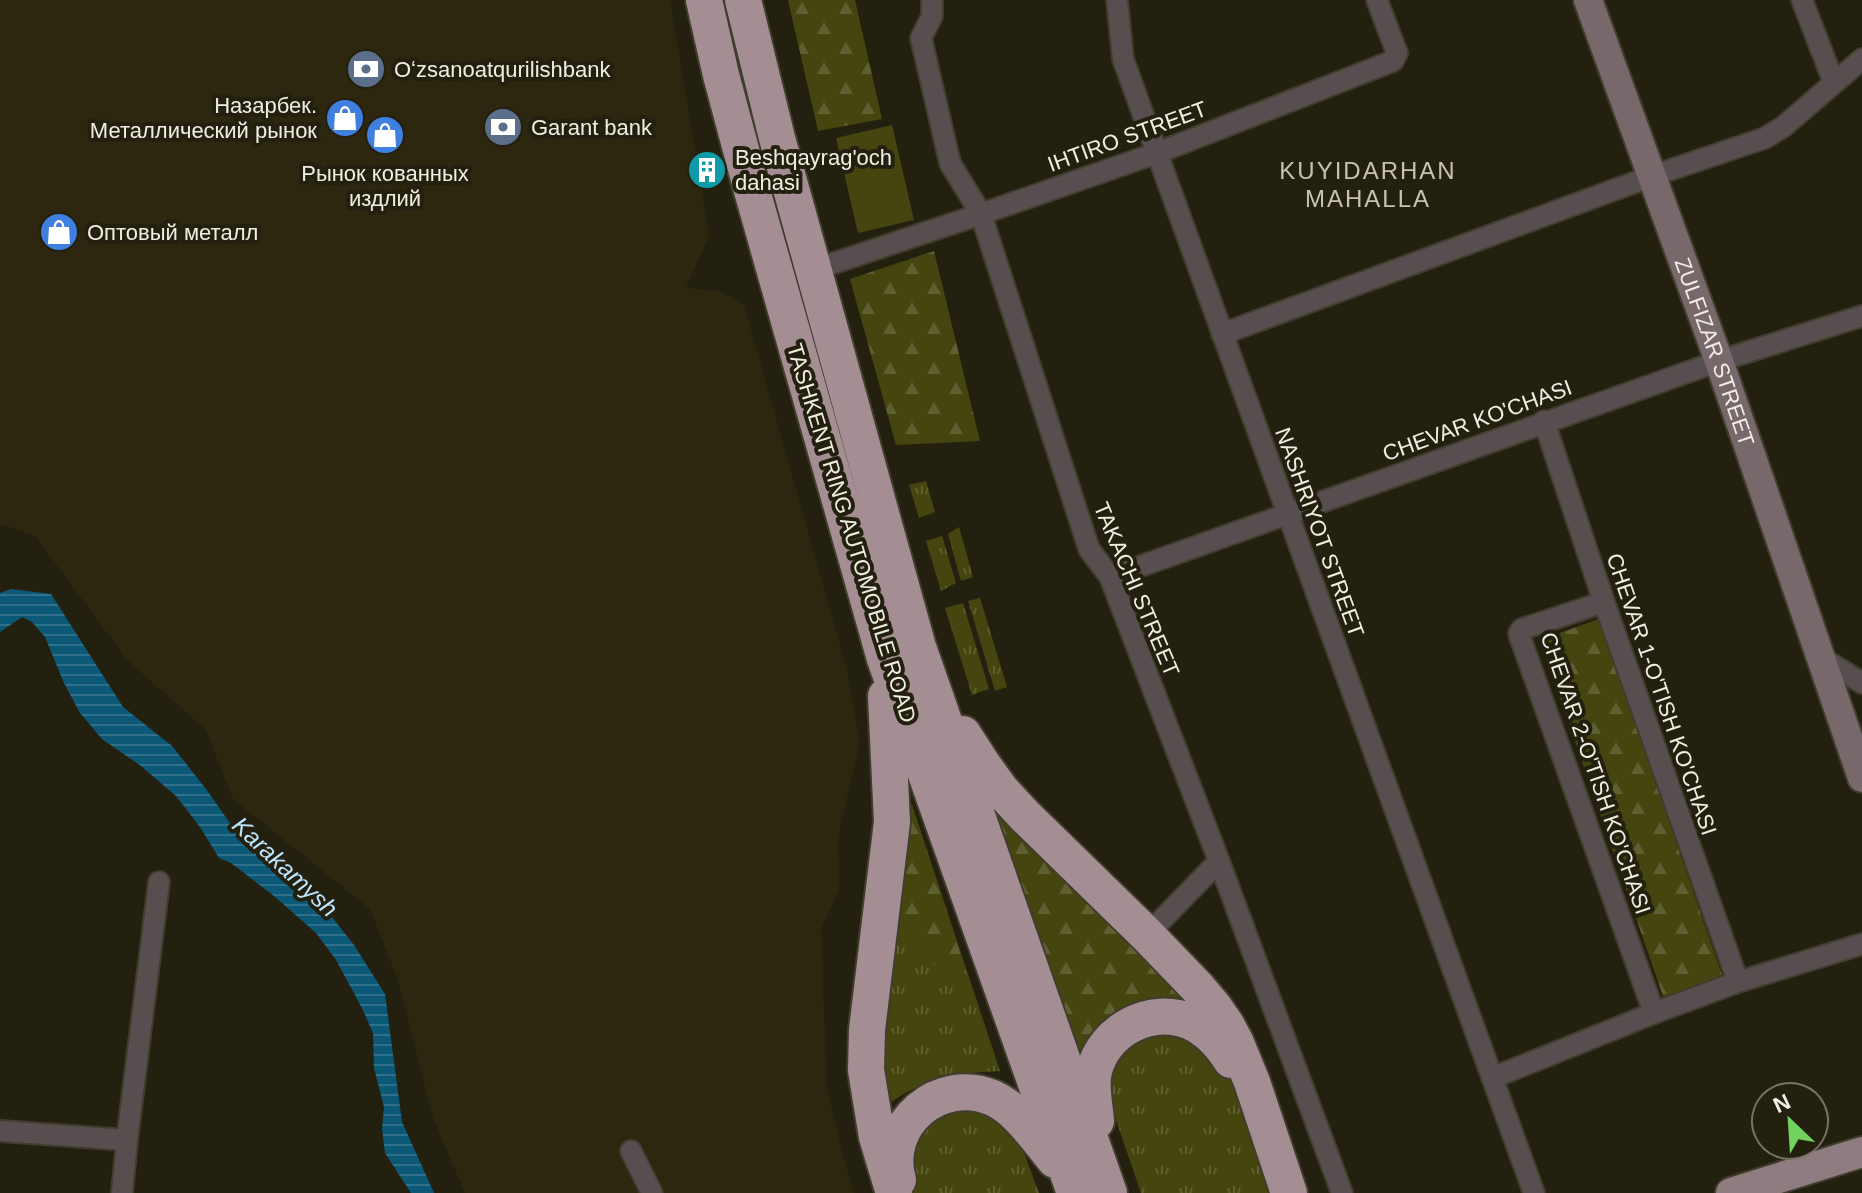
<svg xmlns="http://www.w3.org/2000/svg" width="1862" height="1193" font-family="Arial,sans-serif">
	<defs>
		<pattern id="grass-tufts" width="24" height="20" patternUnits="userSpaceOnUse" patternTransform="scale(2)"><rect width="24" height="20" fill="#44450f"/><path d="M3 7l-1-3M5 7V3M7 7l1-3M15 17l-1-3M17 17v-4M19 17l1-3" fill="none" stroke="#5f6032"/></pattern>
		<pattern id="forest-firs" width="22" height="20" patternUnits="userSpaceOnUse" patternTransform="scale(2)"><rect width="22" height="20" fill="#44450f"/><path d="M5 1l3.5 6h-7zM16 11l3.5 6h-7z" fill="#5f6032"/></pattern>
		<pattern id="water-rules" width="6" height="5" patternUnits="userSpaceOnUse" patternTransform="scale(2)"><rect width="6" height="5" fill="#0c5877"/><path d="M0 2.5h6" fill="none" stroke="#30708a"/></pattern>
	</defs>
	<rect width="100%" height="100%" fill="#242010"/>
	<path fill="#2d2710" d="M 0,0 L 670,0 L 709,236 L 686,288 L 720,291 L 744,305 L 847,670 L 860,743 L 838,837 L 839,890 L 821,930 L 827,1088 L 844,1159 L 854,1193 L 465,1193 L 433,1118 L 398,980 L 370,909 L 233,799 L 206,730 L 128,661 L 35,536 L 0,524 Z"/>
	<path fill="url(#grass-tufts)" d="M 926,481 L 935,512 L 919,518 L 909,485 Z
		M 959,527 L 973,577 L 961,581 L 948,534 Z
		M 942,536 L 956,583 L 941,591 L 926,541 Z
		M 980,598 L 1007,687 L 995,691 L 968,601 Z
		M 963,603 L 989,689 L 972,695 L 945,608 Z
		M 912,805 L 1000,1071 C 954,1073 923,1078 886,1106 L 881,1049 Z
		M 1182,1031 L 1231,1076 L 1267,1178 L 1268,1193 L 1141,1193 L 1106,1091 L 1108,1062 L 1128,1038 Z
		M 976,1101 L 1019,1139 L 1039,1193 L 910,1193 L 915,1124 Z"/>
	<path fill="url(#forest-firs)" d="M 788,0 L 855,0 L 882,119 L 818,131 Z
		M 934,251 L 980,441 L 896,445 L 850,279 Z
		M 1599,619 L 1723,978 L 1664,999 L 1540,640 Z
		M 983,786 L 1210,1017 L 1188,1009 L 1080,1063 Z
		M 909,802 L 912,805 L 966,971 L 933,964 L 918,939 L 891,927 Z"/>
	<path fill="#44450f" d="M 892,125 L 914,220 L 858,233 L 836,138 Z"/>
	<path fill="url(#water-rules)" d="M 11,589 L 51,594 L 123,707 L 172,746 L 206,789 L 234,829 L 324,907 L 354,945 L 385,994 L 402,1122 L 434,1193 L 411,1193 L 385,1153 L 382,1129 L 384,1107 L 374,1068 L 373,1033 L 362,1008 L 336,960 L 316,933 L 274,896 L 231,863 L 219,858 L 200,827 L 176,796 L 141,766 L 102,739 L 80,713 L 64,683 L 45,637 L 32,622 L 22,617 L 0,632 L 0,593 Z"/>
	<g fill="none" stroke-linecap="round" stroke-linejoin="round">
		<defs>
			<path id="street" d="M 932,0 L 932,16 L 921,38 L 950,163 L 981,214 L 1089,549 L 1110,577 L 1219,861 L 1342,1193
				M 1117,0 L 1123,59 L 1534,1193
				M 1802,0 L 1834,83
				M 813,270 L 981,214 L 1157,153 L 1393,61 L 1397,53 L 1377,0
				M 1222,334 L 1652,176 L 1765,138 L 1783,127 L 1862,59
				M 1544,421 L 1604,602 L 1738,982
				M 1110,577 L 1719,361 L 1862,316
				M 1604,602 L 1522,629 L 1519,633 L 1520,637 L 1654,1013
				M 1819,656 L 1862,683
				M 1147,935 L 1219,861
				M 1492,1078 L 1654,1013 L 1738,982 L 1862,944
				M 0,1131 L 127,1140
				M 631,1151 L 652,1193
				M 122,1193 L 127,1140 L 159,882"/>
			<g id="secondary">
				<path id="s1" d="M 1588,0 L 1719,361 L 1862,778"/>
			</g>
			<path id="primary" d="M 1731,1193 L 1862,1152"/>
			<path id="highway" d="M 704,0 L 721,75 L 751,187 L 885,659 L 1075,1193
				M 743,0 L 777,138 L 918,647 L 1109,1193
				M 886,696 L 892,822 L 867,1030 L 866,1070 L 877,1137 L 894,1193
				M 963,734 L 983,765 L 1001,790 L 1025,816 L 1147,935 L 1198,988 L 1214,1007 L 1227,1026 L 1236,1043 L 1252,1082 L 1289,1193
				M 1096,1121 C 1095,1105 1090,1086 1094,1071 C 1104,1030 1151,1005 1191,1022 C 1208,1030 1221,1044 1231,1060
				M 898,1180 C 882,1124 940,1075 993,1098 C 1019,1110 1037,1139 1055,1160"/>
		</defs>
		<use href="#street" stroke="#413d2e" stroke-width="24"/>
		<use href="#secondary" stroke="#413d2e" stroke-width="32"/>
		<use href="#primary" stroke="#413d2e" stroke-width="34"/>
		<use href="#highway" stroke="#413d2e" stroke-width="40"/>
		<use href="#street" stroke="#574e50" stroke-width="20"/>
		<use href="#secondary" stroke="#77686c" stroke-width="28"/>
		<use href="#primary" stroke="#8f7c81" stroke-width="30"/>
		<use href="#highway" stroke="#a48e94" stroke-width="36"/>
	</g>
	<defs>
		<symbol id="bank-disc" viewBox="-11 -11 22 22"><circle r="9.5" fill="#5c6f8a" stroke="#242010"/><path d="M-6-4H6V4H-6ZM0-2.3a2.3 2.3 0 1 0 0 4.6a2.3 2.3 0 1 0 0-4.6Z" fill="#fff"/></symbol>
		<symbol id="shop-disc" viewBox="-11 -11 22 22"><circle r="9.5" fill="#3f7fe0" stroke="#242010"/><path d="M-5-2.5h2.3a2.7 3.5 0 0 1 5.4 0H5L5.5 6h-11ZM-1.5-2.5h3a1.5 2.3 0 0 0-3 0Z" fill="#fff"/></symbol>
		<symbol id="building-disc" viewBox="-11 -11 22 22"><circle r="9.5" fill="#0f9aa8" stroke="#242010"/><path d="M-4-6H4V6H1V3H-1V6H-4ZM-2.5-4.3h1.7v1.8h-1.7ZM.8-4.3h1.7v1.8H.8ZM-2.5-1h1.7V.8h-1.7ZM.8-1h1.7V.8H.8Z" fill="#fff"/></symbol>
	</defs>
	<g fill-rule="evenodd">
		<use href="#bank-disc" x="344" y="47" width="44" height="44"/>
		<use href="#shop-disc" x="323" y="96" width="44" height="44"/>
		<use href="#bank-disc" x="481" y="105" width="44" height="44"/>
		<use href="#shop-disc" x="363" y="113" width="44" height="44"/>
		<use href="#building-disc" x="685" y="148" width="44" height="44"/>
		<use href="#shop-disc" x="37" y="210" width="44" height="44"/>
	</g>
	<g text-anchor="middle" stroke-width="8" stroke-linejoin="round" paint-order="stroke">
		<g font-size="22" fill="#f0ede3" stroke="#242010" text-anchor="start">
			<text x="394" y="77">Oʻzsanoatqurilishbank</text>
			<text x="317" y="113" text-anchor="end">Назарбек.<tspan x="317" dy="25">Металлический рынок</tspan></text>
			<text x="531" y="135">Garant bank</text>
			<text x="735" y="165">Beshqayrag'och<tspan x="735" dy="25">dahasi</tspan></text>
			<text x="385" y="181" text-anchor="middle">Рынок кованных<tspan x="385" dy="25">издлий</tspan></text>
			<text x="87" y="240">Оптовый металл</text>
		</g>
		<g font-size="22" fill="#f0ede3" stroke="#242010">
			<text transform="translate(1127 136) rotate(-20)" y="8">IHTIRO STREET</text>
			<text dy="8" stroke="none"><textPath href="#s1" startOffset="374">ZULFIZAR STREET</textPath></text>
			<text transform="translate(1477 420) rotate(-20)" y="8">CHEVAR KO'CHASI</text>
			<text transform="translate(1320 532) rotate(70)" y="8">NASHRIYOT STREET</text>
			<text transform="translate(852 533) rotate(73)" y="8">TASHKENT RING AUTOMOBILE ROAD</text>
			<text transform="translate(1137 589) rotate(67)" y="8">TAKACHI STREET</text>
			<text transform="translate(1662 694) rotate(71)" y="8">CHEVAR 1-O'TISH KO'CHASI</text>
			<text transform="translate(1596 773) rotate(71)" y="8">CHEVAR 2-O'TISH KO'CHASI</text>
		</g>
		<g font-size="24" letter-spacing="2" fill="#c7c2ae" stroke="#242010">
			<text x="1368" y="179">KUYIDARHAN<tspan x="1368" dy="28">MAHALLA</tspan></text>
		</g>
		<g font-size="24" font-style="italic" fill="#bce6fe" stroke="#242010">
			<text transform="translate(285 867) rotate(43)" y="8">Karakamysh</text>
		</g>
	</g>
	<g transform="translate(1790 1121) rotate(335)"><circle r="38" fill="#242010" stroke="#767264" stroke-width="2"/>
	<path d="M0-6L14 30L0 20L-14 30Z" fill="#72d25d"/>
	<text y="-12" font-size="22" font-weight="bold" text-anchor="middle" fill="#f0ede3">N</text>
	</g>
</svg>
